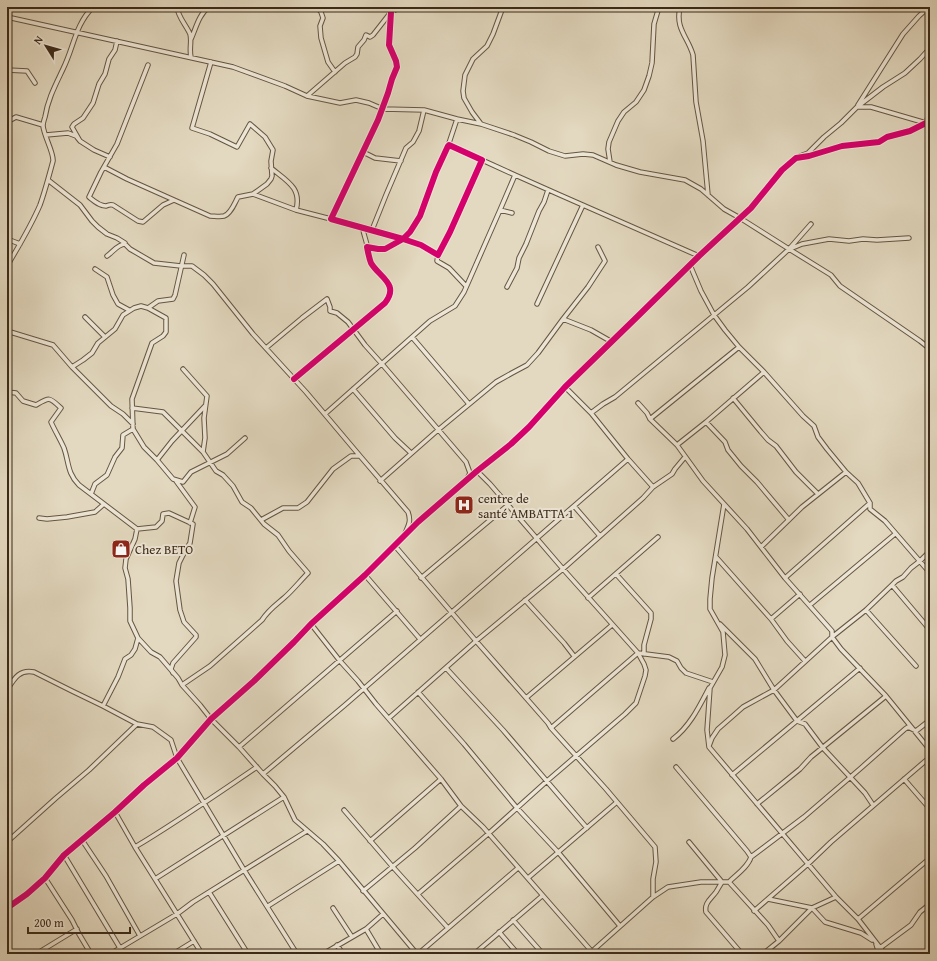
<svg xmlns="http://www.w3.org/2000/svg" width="937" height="961" font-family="'Gentium Book Plus',serif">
	<rect width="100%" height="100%" fill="#e3d9c0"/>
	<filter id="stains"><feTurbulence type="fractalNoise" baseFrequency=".005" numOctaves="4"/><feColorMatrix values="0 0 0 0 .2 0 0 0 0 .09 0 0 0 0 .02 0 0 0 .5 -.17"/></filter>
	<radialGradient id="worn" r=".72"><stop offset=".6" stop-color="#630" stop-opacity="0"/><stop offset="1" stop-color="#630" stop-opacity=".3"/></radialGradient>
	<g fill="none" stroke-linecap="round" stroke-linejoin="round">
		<defs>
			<path id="minor" d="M 177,7 C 178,17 186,25 190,34 C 192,41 189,49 191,57
				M 317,7 L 321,12 L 323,18 L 320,26 L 321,38 L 328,62 L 335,72
				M 503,7 L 493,34 L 487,46 L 473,59 L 465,75 L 463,91 L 464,98 L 472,112 L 481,124 L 514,135 L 531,142 L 549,151 L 565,156 L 583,154 L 593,155 L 616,165 L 640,172 L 685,180 L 701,189 L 724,209 L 740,218 L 789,249 L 831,275 L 840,286 L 920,341 L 930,349
				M 680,7 C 675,29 688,37 693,55 L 696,102 L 703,141 L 708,195
				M 7,17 L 233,67 L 285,86 L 307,96 L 340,103 L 356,100 L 369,103 L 383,109 L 424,110 L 457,119 L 481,124
				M 191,39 C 196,28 199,14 209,7
				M 211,62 L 192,128 L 210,134 L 237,147 L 250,124 L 265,137 L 273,150 L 271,161 L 272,176 L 271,179 L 267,184 L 253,194
				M 148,65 L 117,144 L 101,172 L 89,197 C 94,201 99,206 106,206 C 108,205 110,204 113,205 L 138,221 L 143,222 L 163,205 L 174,200
				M 7,70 L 27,71 L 35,83
				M 307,96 L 345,63 L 355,57 L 357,54 L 358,47 L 364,40 L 366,35 L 370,37 L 373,35 L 391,12 L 401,7
				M 858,105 L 903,34 L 919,16 L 929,7
				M 857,107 L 871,107 L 926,123 L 930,111
				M 7,122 L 16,117 L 43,125
				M 46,135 L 68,133 L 76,136 L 80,141 L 94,150 L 110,157
				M 80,141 L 72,127 L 74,124 L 83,118 L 93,103 L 99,84 L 105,74 L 109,59 L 115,50 L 117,41
				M 448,146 L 457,119
				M 363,152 L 375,158 L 401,161
				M 800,156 L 808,153 L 824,137 L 841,123 L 857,107 L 883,87 L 905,73 L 920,59 L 930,48
				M 482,160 L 515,175 L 500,210
				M 610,162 L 608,149 L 609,142 L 618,121 L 624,112 L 636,102 L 644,90 L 649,76 L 652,63 L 654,24 L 659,7
				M 104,167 L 127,179 L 210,216 C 214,216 220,217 224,216 C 231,214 235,202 238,197 L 253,194 L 296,210
				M 271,168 C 287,181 302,188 296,210 L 331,219
				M 515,175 L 560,195 L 699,256
				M 48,180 L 80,205 L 92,221 L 98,227 L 107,234 L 117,238 L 125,243
				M 363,228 C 363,235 367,240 367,247
				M 372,230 L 386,195 L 406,148 L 413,142 L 419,131 L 424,110
				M 7,239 L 20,244
				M 790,249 L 802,244 L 829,239 L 849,241 L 863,239 L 877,240 L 909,238
				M 438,255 L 437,261 L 449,268 L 466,286
				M 107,256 C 113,252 118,244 125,244 L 130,249 L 154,263 L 181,266 L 192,266 L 204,275 L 213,284 L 253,334 L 306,392 L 360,456
				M 690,265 L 701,291 L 714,315 L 725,330 L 739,347 L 764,372 L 803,416 L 814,426 L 818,437 L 827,449 L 846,472 L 858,483 L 870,503 L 870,509 L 885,521 L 930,573
				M 7,266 C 19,246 31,226 40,205 C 45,191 49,176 53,161 C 54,153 44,136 43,126 C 43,123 44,120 45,117 C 48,99 55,86 63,69 C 74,47 75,25 93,7
				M 95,269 L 107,277 L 113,295 L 118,304 L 129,310
				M 507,287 L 517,268 L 519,258 L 526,244 L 539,211 L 544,202 L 548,190
				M 537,304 L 583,205
				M 148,308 L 158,301 L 173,299 L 175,295 L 184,255
				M 85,317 L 105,337
				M 563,319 L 591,330 L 612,342
				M 7,331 L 53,345 L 72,367 L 111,406 L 123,414 L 133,424
				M 412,337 L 469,404
				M 266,348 L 302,318 L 327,299 L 330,307 L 330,311 L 337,313 L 348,322 L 365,345 L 382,364 L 466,462 L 470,473 L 468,477
				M 72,367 L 83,360 L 92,353 L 98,343 L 115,329 L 123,315 L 134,308 L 141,306 L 148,308 L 166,318 L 166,332 L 163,336 L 152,343 L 132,399 L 133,429 L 144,447 L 157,460 L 173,479 L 183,482 L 191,472 L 227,454 L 245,438
				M 764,372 L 706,422 L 725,442 L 728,450 L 741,466 L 757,482 L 789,520
				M 294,379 L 385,303 C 400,284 379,277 371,263 C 369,258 368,252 367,247 L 378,249 L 385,249 L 403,239 L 410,232 L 420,216 L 436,172 L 448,146 L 449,145 L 482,160 L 450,232 L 438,255 L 421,245 L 403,239 L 331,219 L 378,120 L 388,93 L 392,79 L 397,67 L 396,61 L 389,45 L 391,12
				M 565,387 L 591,413 L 628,459 L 653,487
				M 353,389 L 395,438 L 411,453
				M 7,392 L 16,393 L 23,401 L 36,405 C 50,397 49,397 61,408 L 51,422 C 55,431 60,439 64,448 C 69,462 67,473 79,485 L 137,529 L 156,527 L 162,521 L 163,514 L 169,513 L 193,524 L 190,543 L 185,551 L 179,563 L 176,581 L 180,610 L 184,622 L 196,635 L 196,637 L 173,663 L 171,669 L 173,673
				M 733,398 L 761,432 L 768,440 L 776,446 L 796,472 L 818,494
				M 638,403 L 647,413 L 650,419 L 677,445 L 703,481 L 747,529 L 785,578 L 832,631 L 832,637 L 841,649 L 886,696 L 930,750
				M 132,408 L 163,412 L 203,452
				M 591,413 L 603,404 L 615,397 L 748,287 L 789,249 L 811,224
				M 325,414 L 430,321 L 455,306 L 464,292 L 500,210 L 512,213
				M 650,419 L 739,347
				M 677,445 L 706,422
				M 157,460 L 172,441 L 205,406
				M 176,481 L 195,507 L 190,523
				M 380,481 L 438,430 L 496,382 L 512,373 L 527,365 L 538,353 L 563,319 L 588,287 L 605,261 L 598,247
				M 91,494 L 95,484 L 107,475 L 115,457 L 122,448 L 123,435 L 133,429
				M 724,504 L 712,578 L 710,599 L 710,609 L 723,632 L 725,655 L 722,667 L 710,688 L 707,730 L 709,747 L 836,897 L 858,919 L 885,954
				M 574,506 L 600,536
				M 39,518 L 47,519 L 67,517 L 95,512 L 104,504
				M 261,520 L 283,508 L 298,508 L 307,502 L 333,469 L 351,456 L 360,456 L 408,512 C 412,523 407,527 404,536
				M 395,546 L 476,641 L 548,723 L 551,728 L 606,789 L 655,847 L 656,862 L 653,879 L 653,897
				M 761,547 L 802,507 L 846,472
				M 716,557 L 771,619 L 787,641 L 805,661
				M 616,574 L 651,613 L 651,619 L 644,645 L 644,654
				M 365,575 L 420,639
				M 421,578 L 508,505
				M 785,578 L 870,503
				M 892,585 L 930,630
				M 588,598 L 658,537
				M 525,600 L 564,643 L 574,656
				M 810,605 L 895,534
				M 866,610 L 916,666
				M 771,619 L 800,594
				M 311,624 L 340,661 L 358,681 L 376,704 L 441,779 L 461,806 L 483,827 L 594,954
				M 720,624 L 755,659 L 774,690 L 797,721 L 805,724 L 823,748 L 865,793 L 873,805
				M 138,638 L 151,652 L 160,657 L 178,678 L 182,685 L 200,705 L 211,719 L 239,747 L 263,774 L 275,786 L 284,797 L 295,820 L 323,844 L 339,861 L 417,954
				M 446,668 L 503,730 L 587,828
				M 182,685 L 210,666 L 262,620 C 268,610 277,604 285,597 C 293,590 300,581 308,573 L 289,551 L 278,535 L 264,524 L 251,508 L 242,502 L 233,486 L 223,475 L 216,471 L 203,452 L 205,438 L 204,418 L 207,396 L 183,369
				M 7,690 C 14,679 19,669 34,672 L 72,691 L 103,706 L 137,724 L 153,727 L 171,740 L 177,758 L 244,870 L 297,954
				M 418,692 L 464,744 L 517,808 L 558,852 L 620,926
				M 526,698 L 612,625
				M 103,706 L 118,677 L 125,659 L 131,655 L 135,649 L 138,638 L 130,621 L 130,608 L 128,579 L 125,568 L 126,559 L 135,539 L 137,529
				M 389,718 L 476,641 L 563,569 L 643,498 L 653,487 L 672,474 L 675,469 L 685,457
				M 551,728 L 638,653 L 669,657 L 677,661 L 681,668 L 686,673 L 713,682
				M 673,739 C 690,726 699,707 709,688
				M 709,746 L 712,738 L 718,729 L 734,715 L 743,707 L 774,690 L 832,637 L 866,610 L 892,585 L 896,581 L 903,577 L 911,568 L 920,561 L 930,551
				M 239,747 L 397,611
				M 676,767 L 747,851 L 751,857
				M 263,774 L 345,705 L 628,459
				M 732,775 L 860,668
				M 904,779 L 930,809
				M 757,804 L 800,769 L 811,757 L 886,696
				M 344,810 L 392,866 L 448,928
				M 115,812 L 135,847 L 202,954
				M 82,840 L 106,876 L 140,936
				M 370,841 L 441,779
				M 7,842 L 56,798 L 89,770 L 137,724
				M 689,842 L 722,882
				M 135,847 C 177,822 217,794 257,767
				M 64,855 L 120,948
				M 45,878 L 72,920 L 79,934 L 91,954
				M 528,878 L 617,802
				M 155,879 L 284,797
				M 722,882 C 720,885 718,889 716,892 C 711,899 704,903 706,912 L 742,954
				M 729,882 L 768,925 L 779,941
				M 363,891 L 415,848 L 461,806
				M 209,892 L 248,954
				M 418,894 L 488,834 L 547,781 L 625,714 L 636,703 L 645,676 L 646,670 L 644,664 L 638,653 L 563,569 L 490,484 L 477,471
				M 768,899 L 812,908 L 825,922 L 861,933 L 872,940
				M 268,906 L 339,861
				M 7,908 L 27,894 L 45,878 L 64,855 L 115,812 L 144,785 L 177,758 L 211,719 L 254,681 L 294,642 L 311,624 L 365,575 L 418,522 L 477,471 L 511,444 L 529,427 L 565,387 L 638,316 L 699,256 L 751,208 L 782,170 L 796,158 L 809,156 L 842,146 L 879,142 L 887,137 L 910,131 L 926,123 L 930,124
				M 333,908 L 352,937
				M 754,911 L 808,864 L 831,842 L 930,757
				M 858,919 L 930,858
				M 513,920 L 543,954
				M 366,929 L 381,954
				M 499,932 L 518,954
				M 876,944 L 879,954
				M 337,945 L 343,954
				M 7,948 L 10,954
				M 880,948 L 911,925 L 920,912 L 930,904
				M 36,954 L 77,929
				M 110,954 L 177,914 L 193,902 L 307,831
				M 173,954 L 194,941
				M 323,954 L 366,929 L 383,914
				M 418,954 L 518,868
				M 474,954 L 542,896
				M 589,954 L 653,897 L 668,887 L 701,882 L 729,882 C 736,875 748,867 751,857 L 804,817 L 861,768 L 905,729 L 908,727 L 916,731 L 930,720
				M 763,954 L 779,941 L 812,908 L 836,897"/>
		</defs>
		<use href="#minor" stroke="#655642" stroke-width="5.5"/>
		<use href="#minor" stroke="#ede6d6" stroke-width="3.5"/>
		<defs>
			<path id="cycleway" d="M 294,379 L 385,303 C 400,284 379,277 371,263 C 369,258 368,252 367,247 L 378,249 L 385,249 L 403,239 L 410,232 L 420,216 L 436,172 L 448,146 L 449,145 L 482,160 L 450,232 L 438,255 L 421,245 L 403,239 L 331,219 L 378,120 L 388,93 L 392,79 L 397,67 L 396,61 L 389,45 L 391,12
				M 7,908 L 27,894 L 45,878 L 64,855 L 115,812 L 144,785 L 177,758 L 211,719 L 254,681 L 294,642 L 311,624 L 365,575 L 418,522 L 477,471 L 511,444 L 529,427 L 565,387 L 638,316 L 699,256 L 751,208 L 782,170 L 796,158 L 809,156 L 842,146 L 879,142 L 887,137 L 910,131 L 926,123 L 930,124"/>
		</defs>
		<use href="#cycleway" stroke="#ede6d6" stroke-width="8"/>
		<use href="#cycleway" stroke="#d6006c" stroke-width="6"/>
	</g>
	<defs>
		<symbol id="hospital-square" viewBox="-11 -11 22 22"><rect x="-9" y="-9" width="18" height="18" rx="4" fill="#8f2418" stroke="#ede6d6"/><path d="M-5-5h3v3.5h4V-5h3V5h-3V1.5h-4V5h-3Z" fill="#fff"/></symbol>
		<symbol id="shop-square" viewBox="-11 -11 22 22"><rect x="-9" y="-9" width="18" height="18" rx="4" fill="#8f2418" stroke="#ede6d6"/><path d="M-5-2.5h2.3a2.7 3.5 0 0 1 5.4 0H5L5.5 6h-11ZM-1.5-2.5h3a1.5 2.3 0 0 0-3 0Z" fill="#fff"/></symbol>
	</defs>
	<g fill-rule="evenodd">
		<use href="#hospital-square" x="453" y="494" width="22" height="22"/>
		<use href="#shop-square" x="110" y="538" width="22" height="22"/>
	</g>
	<g text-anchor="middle" stroke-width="4" stroke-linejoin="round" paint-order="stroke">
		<g font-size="13" fill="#3b2a18" stroke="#ede6d6" text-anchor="start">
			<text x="478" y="503">centre de<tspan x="478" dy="15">santé AMBATTA 1</tspan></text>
			<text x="135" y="554">Chez BETO</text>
		</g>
	</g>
	<rect width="937" height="961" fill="none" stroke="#e3d9c0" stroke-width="24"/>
	<rect x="8" y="8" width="921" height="945" fill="none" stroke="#3b2a18" stroke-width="2"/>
	<rect x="12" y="12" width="913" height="937" fill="none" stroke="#3b2a18"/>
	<g transform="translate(46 46) rotate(307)" stroke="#ede6d6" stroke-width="3" paint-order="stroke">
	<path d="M0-3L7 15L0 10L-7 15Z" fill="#3b2a18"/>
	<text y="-6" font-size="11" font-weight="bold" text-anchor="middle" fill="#3b2a18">N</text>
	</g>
	<path d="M28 927v6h102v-6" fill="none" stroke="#3b2a18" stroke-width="2"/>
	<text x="34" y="927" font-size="12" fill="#3b2a18" stroke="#ede6d6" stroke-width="3" paint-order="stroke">200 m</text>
	<rect width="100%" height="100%" filter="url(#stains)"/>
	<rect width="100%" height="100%" fill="url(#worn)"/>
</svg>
